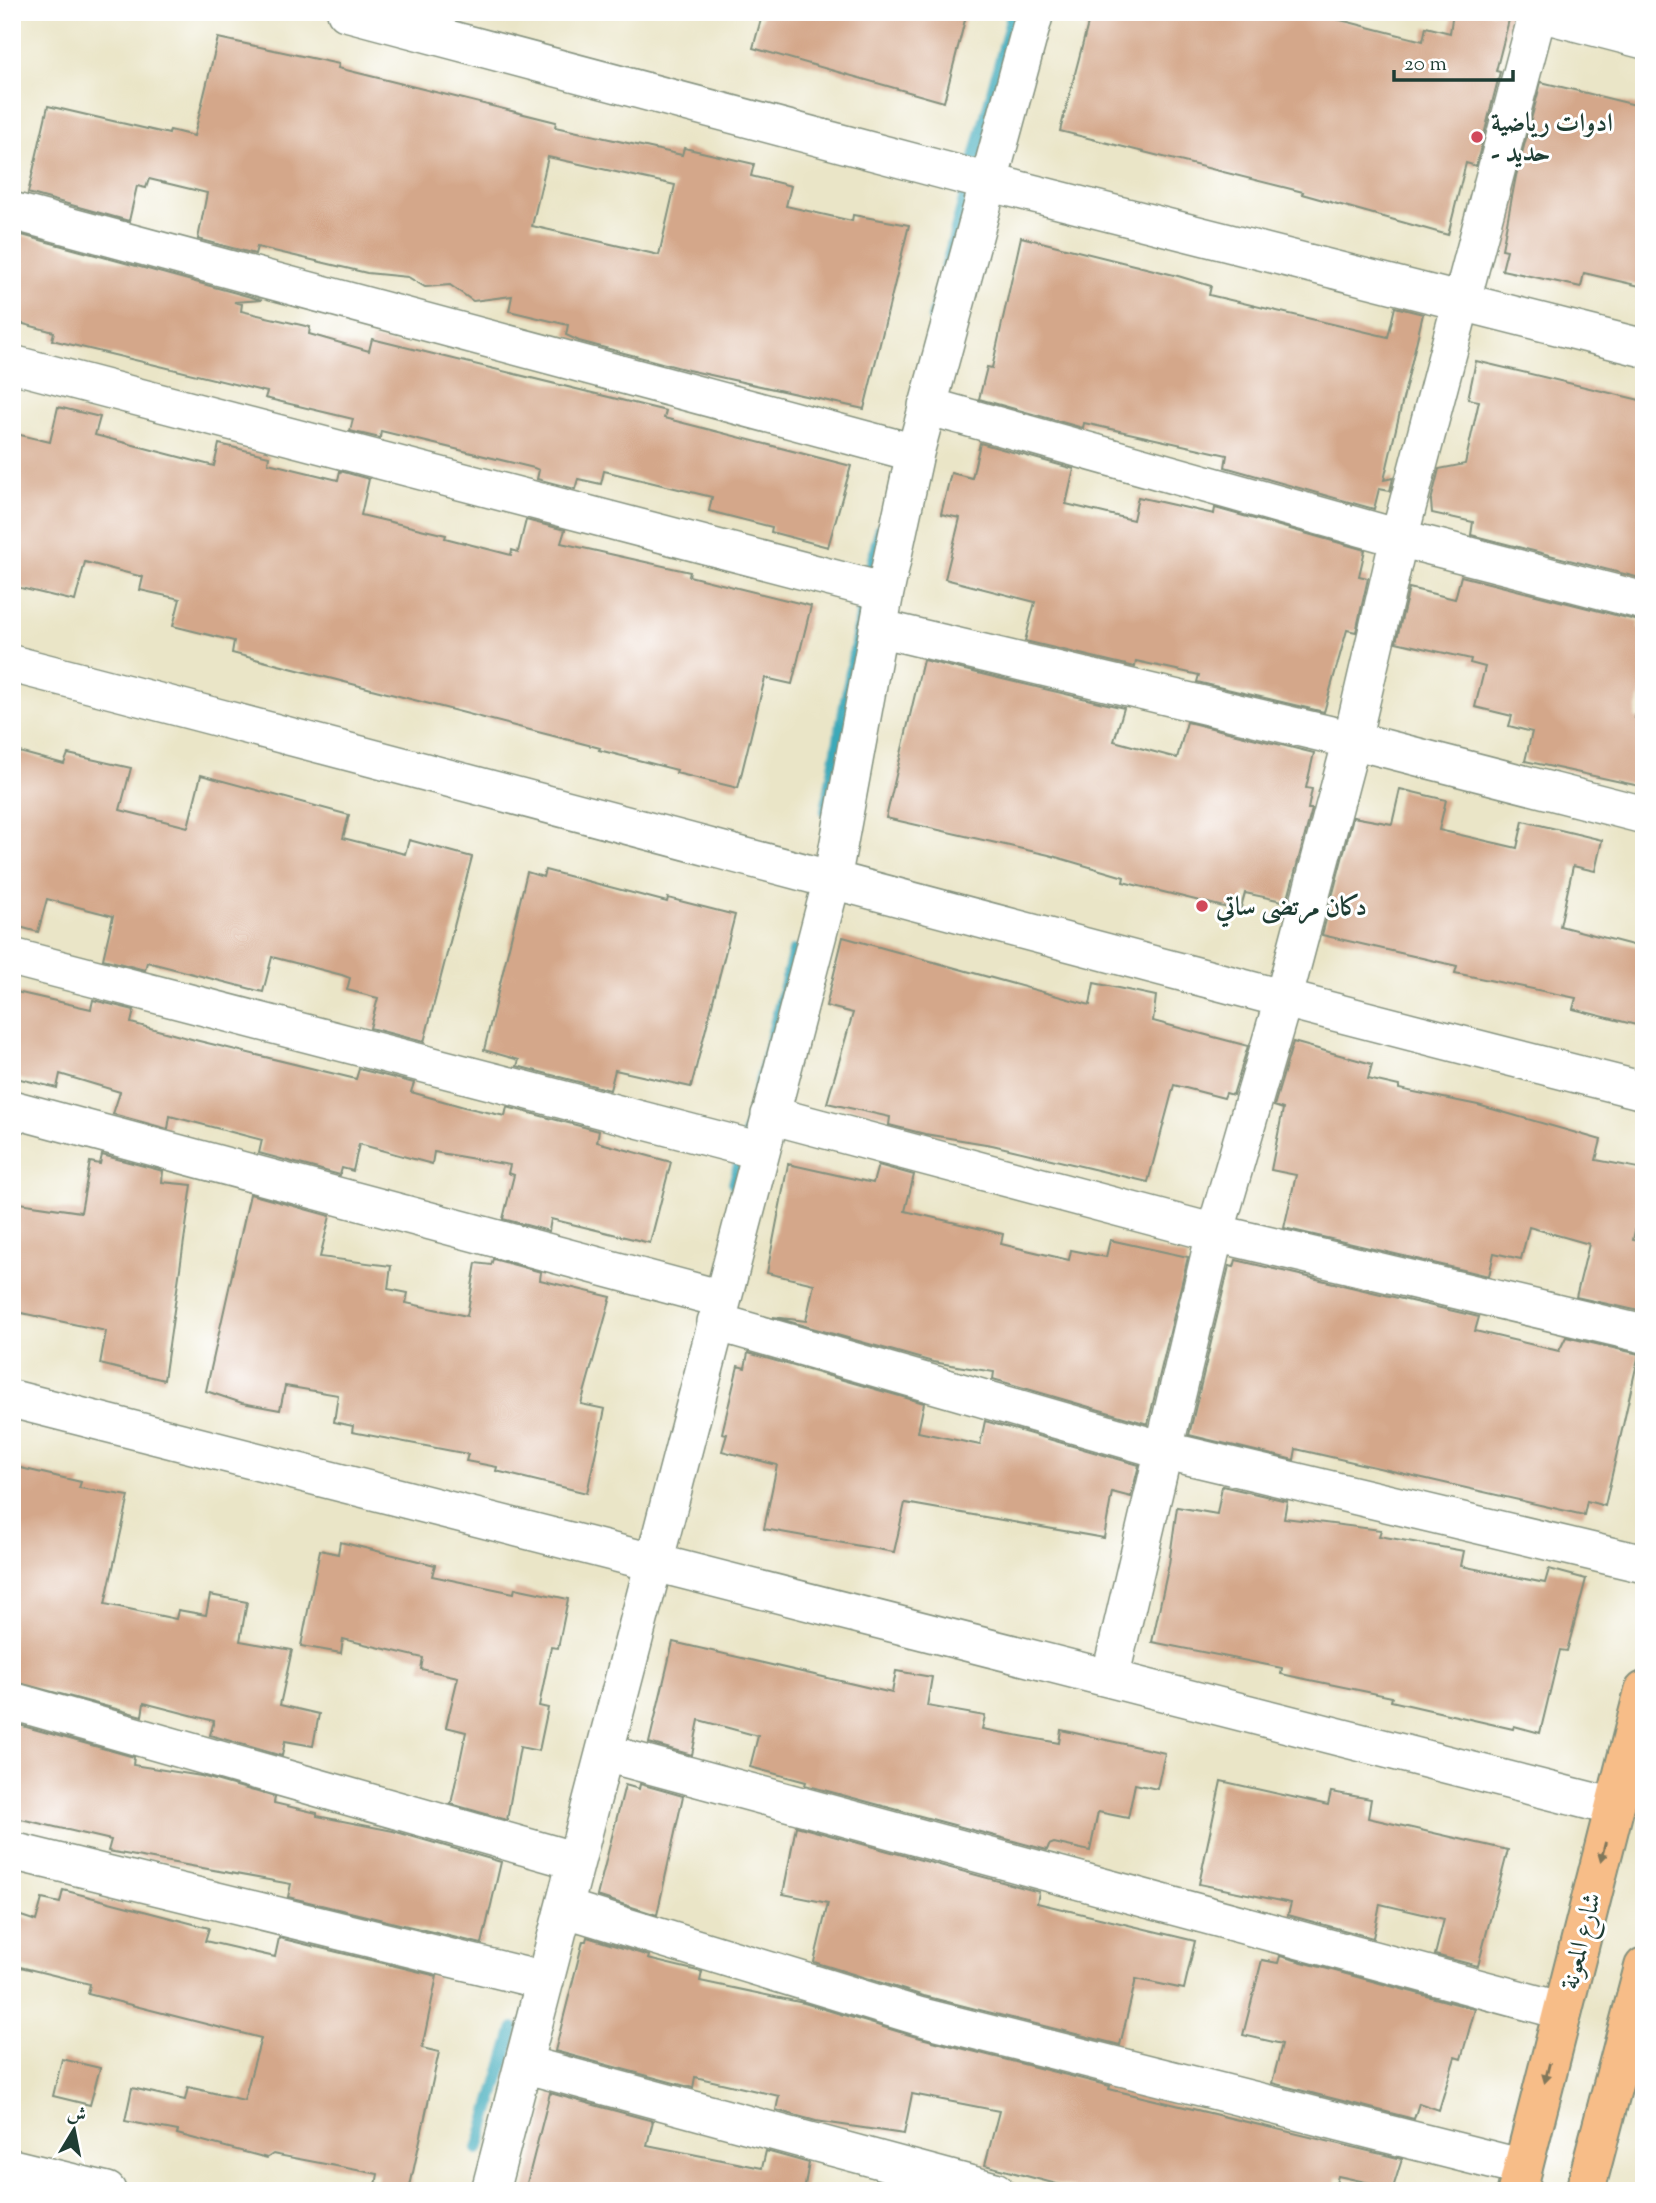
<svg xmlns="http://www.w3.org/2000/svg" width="1656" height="2203" font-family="'Sorts Mill Goudy',Amiri,serif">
	<rect width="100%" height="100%" fill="#fff"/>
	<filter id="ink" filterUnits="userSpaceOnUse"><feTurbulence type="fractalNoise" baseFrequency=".0143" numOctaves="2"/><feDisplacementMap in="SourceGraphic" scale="14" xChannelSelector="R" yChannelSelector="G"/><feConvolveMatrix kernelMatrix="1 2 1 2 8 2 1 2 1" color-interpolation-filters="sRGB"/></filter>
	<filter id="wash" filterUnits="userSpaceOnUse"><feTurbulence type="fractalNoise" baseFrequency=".00686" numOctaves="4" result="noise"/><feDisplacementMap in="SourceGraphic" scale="28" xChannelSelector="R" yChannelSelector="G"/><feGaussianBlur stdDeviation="1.57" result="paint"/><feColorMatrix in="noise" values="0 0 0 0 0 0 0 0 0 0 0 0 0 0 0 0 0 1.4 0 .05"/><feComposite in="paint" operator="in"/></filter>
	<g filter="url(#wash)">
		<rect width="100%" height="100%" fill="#eae5c7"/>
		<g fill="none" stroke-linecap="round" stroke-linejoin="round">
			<path stroke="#3aa9b9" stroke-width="12" d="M 933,318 L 1013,12
				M 826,811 L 866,589 L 880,530
				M 734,1184 L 794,951
				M 478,2149 L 514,2028"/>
		</g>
		<g id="blocks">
			<path fill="#d4a78a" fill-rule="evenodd" d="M 763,12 L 967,12 L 944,102 L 753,48 Z
				M 1091,12 L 1309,12 L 1423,41 L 1426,27 L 1450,33 L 1453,12 L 1511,12 L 1496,71 L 1500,72 L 1476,166 L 1466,163 L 1448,235 L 1302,194 L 1303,192 L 1060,131 Z
				M 218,38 L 339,64 L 338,68 L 556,122 L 555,127 L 682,155 L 684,148 L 754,164 L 751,176 L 791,186 L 786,206 L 852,221 L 853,215 L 909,225 L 864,409 L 688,370 L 579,341 L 566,335 L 568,325 L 509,311 L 512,296 L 473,301 L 450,285 L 425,287 L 408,277 L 367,273 L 257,247 L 255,254 L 198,239 L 207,193 L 149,179 L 146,188 L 137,186 L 129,221 L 28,193 L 48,106 L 169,134 L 170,130 L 194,136 ZM 548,157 L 675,185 L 659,255 L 532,226 Z
				M 1541,82 L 1644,107 L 1644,287 L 1584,273 L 1581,287 L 1502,270 L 1507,250 L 1502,249 L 1516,176 Z
				M 18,234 L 262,300 L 234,302 L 242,304 L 241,311 L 310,327 L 309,334 L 369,351 L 372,339 L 666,411 L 664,418 L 851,466 L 828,547 L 771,532 L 772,527 L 709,511 L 712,497 L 604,471 L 601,484 L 578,479 L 575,489 L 537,479 L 539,470 L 534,468 L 381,431 L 380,438 L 350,431 L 353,419 L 265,398 L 267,392 L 52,340 L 54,332 L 12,321 L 12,256 Z
				M 1021,237 L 1178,276 L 1211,286 L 1209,295 L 1388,337 L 1395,307 L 1423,314 L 1384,480 L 1393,478 L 1390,491 L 1379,489 L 1374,509 L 1225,467 L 1227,455 L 1084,423 L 1083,428 L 979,399 L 987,367 L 992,368 Z
				M 1476,361 L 1644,401 L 1644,579 L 1471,535 L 1473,522 L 1432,513 L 1431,501 L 1439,469 L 1465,464 L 1479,401 L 1468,399 Z
				M 58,407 L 100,417 L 95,435 L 214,466 L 219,444 L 269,456 L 268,463 L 338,480 L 340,471 L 369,479 L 361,515 L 446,535 L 445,538 L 511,555 L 512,550 L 518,552 L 526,520 L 565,530 L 561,543 L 690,572 L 689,576 L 811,606 L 792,684 L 765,678 L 738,788 L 676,773 L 677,770 L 599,750 L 600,748 L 232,653 L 234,641 L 173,626 L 180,599 L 140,590 L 143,577 L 85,562 L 75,601 L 12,586 L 12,433 L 50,442 Z
				M 980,443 L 1074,469 L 1066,504 L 1133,520 L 1138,497 L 1214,514 L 1215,508 L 1365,550 L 1359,576 L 1368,578 L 1356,632 L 1347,630 L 1324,712 L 1197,682 L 1199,675 L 1136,661 L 1135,667 L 1025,641 L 1035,602 L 945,579 L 960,518 L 941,514 L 951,473 L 972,478 Z
				M 1461,576 L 1639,621 L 1638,628 L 1644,630 L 1644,679 L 1635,718 L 1644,720 L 1644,787 L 1525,761 L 1532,732 L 1509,726 L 1512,716 L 1475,707 L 1485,667 L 1470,663 L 1471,659 L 1396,642 L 1409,588 L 1455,599 Z
				M 923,660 L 1124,708 L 1114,741 L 1177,758 L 1187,722 L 1314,753 L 1306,788 L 1312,789 L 1308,809 L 1312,809 L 1287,902 L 1245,893 L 1240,911 L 1123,882 L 1124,877 L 1049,855 L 886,818 Z
				M 12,750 L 64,764 L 68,754 L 131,768 L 120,810 L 188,827 L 201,775 L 349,815 L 343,838 L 405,854 L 409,840 L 472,857 L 424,1042 L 370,1028 L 378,998 L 347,990 L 350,978 L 342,975 L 272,957 L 263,992 L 147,962 L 145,970 L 103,959 L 113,916 L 47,899 L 38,932 L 12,925 Z
				M 1400,789 L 1446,800 L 1439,830 L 1517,848 L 1523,821 L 1602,840 L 1595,871 L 1573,866 L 1560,926 L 1644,948 L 1644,1027 L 1573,1009 L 1576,998 L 1455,973 L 1457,966 L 1322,935 L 1353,817 L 1392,824 Z
				M 545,870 L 667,902 L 668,898 L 735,915 L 691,1087 L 615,1070 L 610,1090 L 517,1066 L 519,1060 L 484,1050 L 527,872 L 543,877 Z
				M 843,937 L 1090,1005 L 1094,983 L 1156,996 L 1153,1021 L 1248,1046 L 1233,1095 L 1226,1093 L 1224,1098 L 1174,1085 L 1148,1182 L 992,1145 L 925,1134 L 889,1125 L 890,1117 L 827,1103 L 853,1013 L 826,1006 Z
				M 12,991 L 91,1009 L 93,1000 L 134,1010 L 131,1023 L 199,1041 L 356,1079 L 359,1069 L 414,1083 L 411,1092 L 464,1107 L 505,1116 L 507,1107 L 599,1131 L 597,1142 L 671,1162 L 650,1243 L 551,1219 L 549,1231 L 503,1219 L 514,1175 L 508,1173 L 510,1165 L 434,1152 L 432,1164 L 359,1144 L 353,1171 L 342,1168 L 340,1175 L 259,1153 L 262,1140 L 170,1116 L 168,1129 L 113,1114 L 120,1092 L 60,1074 L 57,1088 L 12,1077 Z
				M 1293,1042 L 1372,1064 L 1368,1079 L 1399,1086 L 1399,1089 L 1478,1105 L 1601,1140 L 1596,1160 L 1644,1169 L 1644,1188 L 1633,1240 L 1644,1242 L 1644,1312 L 1576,1297 L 1589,1244 L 1529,1227 L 1521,1259 L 1494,1253 L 1489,1276 L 1284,1228 L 1296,1175 L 1271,1170 L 1283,1109 L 1274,1106 Z
				M 102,1155 L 163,1171 L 162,1182 L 192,1185 L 164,1380 L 100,1364 L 106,1331 L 12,1311 L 12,1202 L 81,1212 L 90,1162 L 100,1164 Z
				M 788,1164 L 873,1183 L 878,1165 L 914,1175 L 905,1211 L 1003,1234 L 1001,1244 L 1069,1260 L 1071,1250 L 1106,1257 L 1110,1240 L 1188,1257 L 1148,1424 L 993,1379 L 994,1372 L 933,1362 L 773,1317 L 806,1321 L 814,1284 L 767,1273 Z
				M 250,1194 L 330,1216 L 320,1257 L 391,1266 L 388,1289 L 408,1293 L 406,1303 L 467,1316 L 476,1263 L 491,1265 L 493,1259 L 541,1272 L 540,1280 L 611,1297 L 581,1404 L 605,1409 L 587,1493 L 496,1471 L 497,1467 L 466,1461 L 468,1454 L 352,1432 L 353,1426 L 334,1422 L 338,1395 L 285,1386 L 280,1410 L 242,1403 L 206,1391 Z
				M 1236,1260 L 1479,1317 L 1475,1331 L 1559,1351 L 1566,1337 L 1639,1354 L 1605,1506 L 1587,1501 L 1584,1515 L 1296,1449 L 1294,1460 L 1189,1435 L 1229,1266 L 1234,1267 Z
				M 748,1353 L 924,1403 L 918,1432 L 980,1445 L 985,1421 L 1139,1465 L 1131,1497 L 1112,1492 L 1104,1538 L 905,1503 L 894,1552 L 764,1529 L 777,1465 L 722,1451 L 727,1434 L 722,1433 L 738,1366 L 745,1368 Z
				M 12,1466 L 81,1482 L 79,1488 L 129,1496 L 105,1604 L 176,1619 L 178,1610 L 206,1615 L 210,1595 L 247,1602 L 240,1641 L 292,1650 L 280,1705 L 319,1714 L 313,1746 L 285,1741 L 282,1756 L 210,1735 L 214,1721 L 144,1703 L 142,1716 L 12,1681 Z
				M 1222,1486 L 1287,1501 L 1284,1518 L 1381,1530 L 1379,1536 L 1464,1551 L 1461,1566 L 1545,1583 L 1549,1569 L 1586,1579 L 1567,1651 L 1560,1650 L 1540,1733 L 1514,1726 L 1513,1729 L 1391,1701 L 1392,1697 L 1281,1674 L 1282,1668 L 1152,1642 L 1169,1564 L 1177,1507 L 1217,1514 Z
				M 340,1542 L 435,1565 L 432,1576 L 514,1593 L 515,1588 L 568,1599 L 558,1648 L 551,1647 L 539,1706 L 548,1708 L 539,1751 L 520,1747 L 507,1820 L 451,1804 L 466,1732 L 446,1727 L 458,1677 L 421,1669 L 423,1658 L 343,1639 L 341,1653 L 301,1646 L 320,1550 L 338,1554 Z
				M 673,1642 L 892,1693 L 896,1671 L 932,1677 L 927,1706 L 985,1716 L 982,1729 L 1059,1743 L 1061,1730 L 1165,1753 L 1157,1789 L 1135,1784 L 1128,1818 L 1098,1812 L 1090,1851 L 1054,1843 L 1049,1845 L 1047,1850 L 805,1785 L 806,1782 L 750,1767 L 758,1736 L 699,1720 L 692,1755 L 649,1743 Z
				M 12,1723 L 134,1757 L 133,1765 L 201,1776 L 275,1797 L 274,1803 L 317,1813 L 317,1816 L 393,1831 L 501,1862 L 482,1944 L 288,1897 L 291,1884 L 108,1851 L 111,1840 L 12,1817 Z
				M 1221,1781 L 1328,1805 L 1331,1792 L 1371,1799 L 1368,1818 L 1508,1850 L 1478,1966 L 1435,1955 L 1444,1919 L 1380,1904 L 1373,1938 L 1288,1915 L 1291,1903 L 1199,1884 Z
				M 640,1784 L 683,1796 L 657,1915 L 597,1896 L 625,1785 L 639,1789 Z
				M 796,1826 L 1039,1892 L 1037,1903 L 1195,1941 L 1184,1989 L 1136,1979 L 1120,2045 L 924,1996 L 814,1962 L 828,1903 L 783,1894 Z
				M 63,1890 L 209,1928 L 205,1941 L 275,1957 L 279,1938 L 437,1976 L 422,2048 L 439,2052 L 409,2191 L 375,2191 L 378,2174 L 273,2154 L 267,2158 L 177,2134 L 178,2131 L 125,2121 L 132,2088 L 185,2100 L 188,2087 L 244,2100 L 261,2038 L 88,1994 L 90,1984 L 12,1965 L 12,1913 L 36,1921 L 42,1899 L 60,1903 Z
				M 587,1937 L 649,1956 L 648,1959 L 702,1972 L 700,1981 L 804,2003 L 913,2036 L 1110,2086 L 1109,2089 L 1402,2159 L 1393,2188 L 1338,2176 L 1334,2191 L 1083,2191 L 985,2165 L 999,2111 L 912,2094 L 904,2134 L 816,2121 L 776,2110 L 779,2096 L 695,2077 L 693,2088 L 555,2051 L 583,1941 L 586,1941 Z
				M 1280,1956 L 1475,2009 L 1461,2059 L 1455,2057 L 1439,2110 L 1419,2103 L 1414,2119 L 1272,2083 L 1282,2044 L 1243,2035 L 1262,1960 L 1278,1963 Z
				M 62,2059 L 100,2068 L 90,2105 L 53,2096 Z
				M 550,2093 L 653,2121 L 647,2145 L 762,2168 L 766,2151 L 809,2163 L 804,2191 L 525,2191 Z"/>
		</g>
	</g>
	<g filter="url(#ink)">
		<use href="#blocks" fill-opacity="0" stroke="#84917e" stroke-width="2"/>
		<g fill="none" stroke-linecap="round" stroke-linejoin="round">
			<defs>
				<path id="street" d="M 346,12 L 988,182 L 1644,348
					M 1536,12 L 1644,40
					M 12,211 L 915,453
					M 12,364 L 885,592
					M 927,406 L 1399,538 L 1644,601
					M 878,628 L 1352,740 L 1644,815
					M 12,664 C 557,804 1098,954 1644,1091
					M 12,957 L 761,1151
					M 12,1109 L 722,1299
					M 770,1115 L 1215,1233 L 1644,1334
					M 716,1322 L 1163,1450 L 1644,1564
					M 12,1399 L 1614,1807
					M 1110,1678 L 1215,1233 L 1283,1000 L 1352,740 L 1399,538 L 1538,12
					M 12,1701 L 576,1861
					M 605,1753 L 1563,2011
					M 12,1851 L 545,1981
					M 564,1908 L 918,2016 L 1523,2168
					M 523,2064 L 995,2191
					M 12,2168 L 107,2191
					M 490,2191 L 832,880 L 885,592 L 915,453 L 1035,12"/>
				<path id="highway" d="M 1517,2191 L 1644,1691
					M 1585,2191 L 1644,1967"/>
			</defs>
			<use href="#street" stroke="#84917e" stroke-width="40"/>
			<use href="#highway" stroke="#84917e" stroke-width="42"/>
			<use href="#street" stroke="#fff" stroke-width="37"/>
			<use href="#highway" stroke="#f7bd88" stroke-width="38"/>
		</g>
		<defs><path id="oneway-solid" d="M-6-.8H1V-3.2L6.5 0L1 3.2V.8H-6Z" transform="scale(1.75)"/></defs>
		<g fill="#80775a">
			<use href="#oneway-solid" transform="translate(1603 1852) rotate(104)"/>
			<use href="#oneway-solid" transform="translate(1547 2073) rotate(104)"/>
		</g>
	</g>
	<g fill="#d1495b" stroke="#fff" stroke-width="2.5">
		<circle cx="1477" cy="137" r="7"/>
		<circle cx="1202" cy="906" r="7"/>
	</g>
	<g text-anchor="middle" stroke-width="6" stroke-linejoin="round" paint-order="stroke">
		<g font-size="26" font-weight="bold" fill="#1f3d34" stroke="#fff" text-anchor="start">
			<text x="1491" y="131">ادوات رياضية<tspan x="1491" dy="30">- حديد</tspan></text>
			<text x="1216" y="915">دكان مرتضى ساتي</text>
		</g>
		<g font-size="26" fill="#1f3d34" stroke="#fff">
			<text transform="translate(1580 1941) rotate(-76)" y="9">شارع المعونة</text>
		</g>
	</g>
	<rect width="1656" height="2203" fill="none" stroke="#fff" stroke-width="42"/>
	<g transform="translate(74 2130) rotate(10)" stroke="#ffffff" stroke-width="5" paint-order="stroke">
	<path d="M0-5L12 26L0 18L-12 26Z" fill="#1f3d34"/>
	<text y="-10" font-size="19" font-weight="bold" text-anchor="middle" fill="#1f3d34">ش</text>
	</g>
	<path d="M1394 70v10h119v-10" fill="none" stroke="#1f3d34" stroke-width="3.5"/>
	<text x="1404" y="70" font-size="21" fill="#1f3d34" stroke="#ffffff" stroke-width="5" paint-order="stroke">20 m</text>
</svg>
